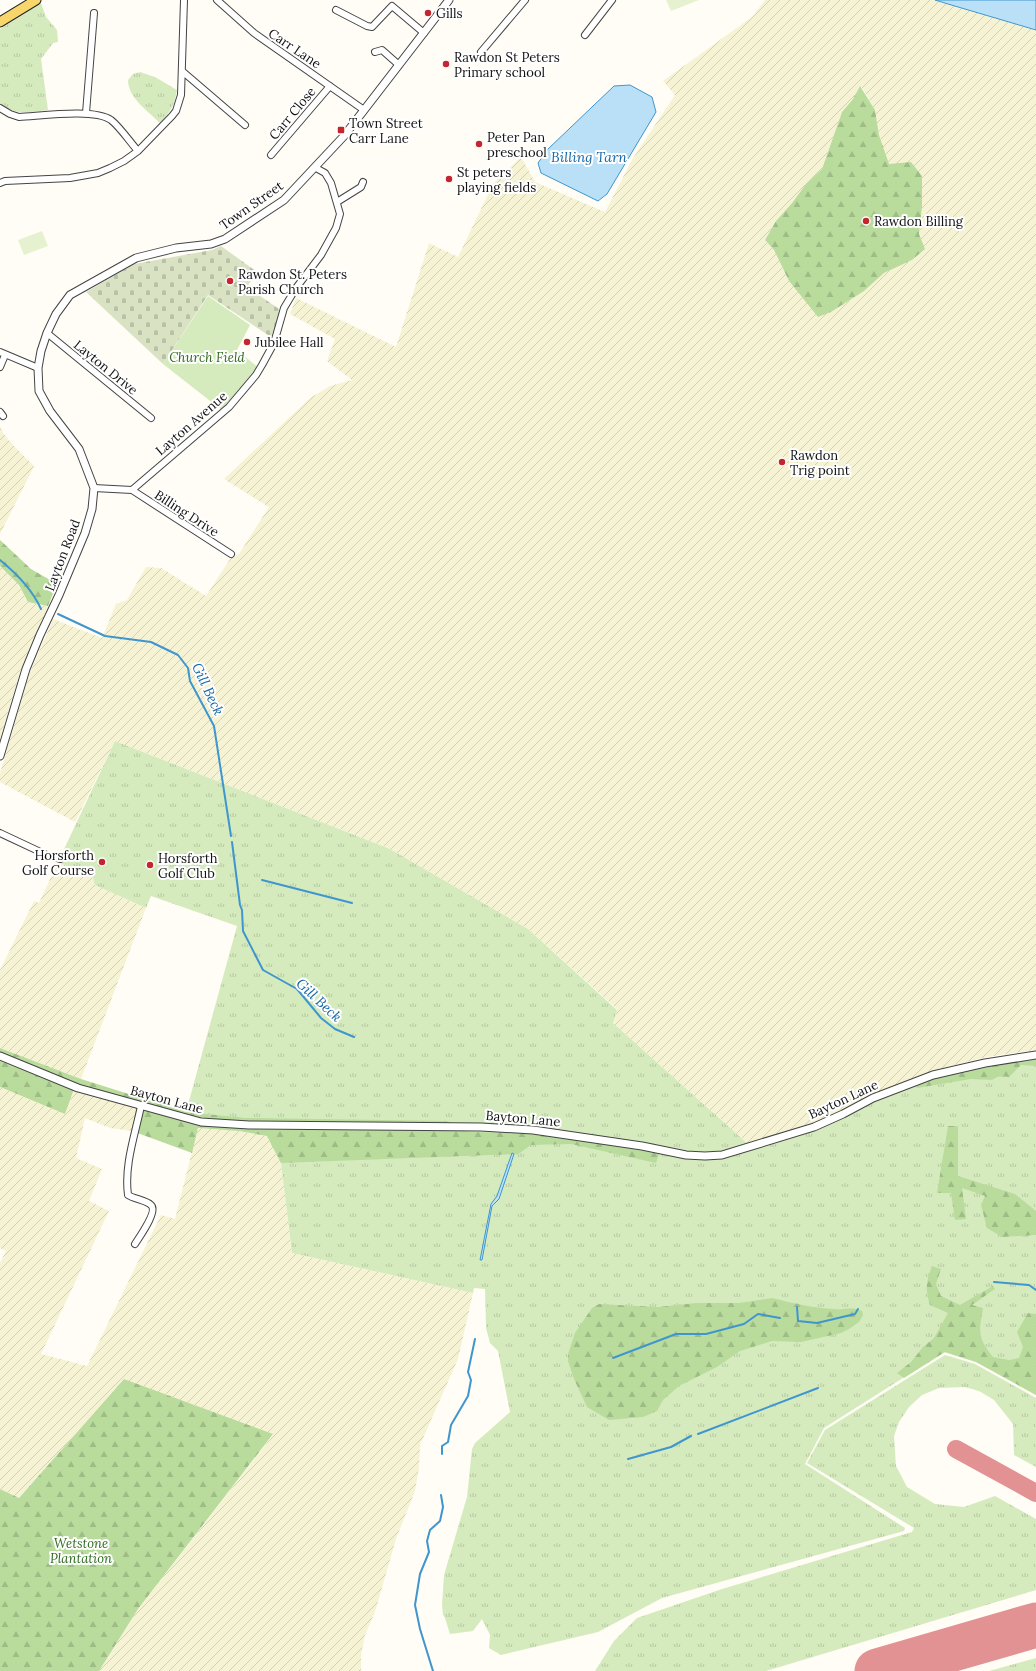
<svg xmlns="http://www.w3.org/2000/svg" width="1036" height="1671" font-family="Lora,serif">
	<defs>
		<pattern id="farmland-furrows" width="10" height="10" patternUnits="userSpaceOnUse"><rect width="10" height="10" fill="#f6f3d4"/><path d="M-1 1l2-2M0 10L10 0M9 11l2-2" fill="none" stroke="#d2cfb5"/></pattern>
		<pattern id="grass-tufts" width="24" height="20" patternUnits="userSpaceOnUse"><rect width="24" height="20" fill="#d5ebbd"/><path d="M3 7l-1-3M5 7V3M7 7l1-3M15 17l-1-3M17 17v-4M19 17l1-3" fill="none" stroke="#b6c8a1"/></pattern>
		<pattern id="forest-firs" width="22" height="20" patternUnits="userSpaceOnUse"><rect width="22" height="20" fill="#b9dc9c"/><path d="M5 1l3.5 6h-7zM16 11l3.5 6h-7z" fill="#9ebc85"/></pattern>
		<pattern id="cemetery-stones" width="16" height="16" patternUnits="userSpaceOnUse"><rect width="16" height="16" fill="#d9e3c4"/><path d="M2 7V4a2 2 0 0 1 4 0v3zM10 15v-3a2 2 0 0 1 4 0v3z" fill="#b9c2a7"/></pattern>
	</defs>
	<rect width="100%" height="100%" fill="#fffdf5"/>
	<path fill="url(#farmland-furrows)" fill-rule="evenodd" d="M 765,0 L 935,0 L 1036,30 L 1036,1050 L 987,1057 L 946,1067 L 872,1094 L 816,1122 L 747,1143 L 613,1023 L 617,1009 L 528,929 L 390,849 L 115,741 L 75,822 L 0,782 L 0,773 L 29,675 L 53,619 L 102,638 L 116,604 L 127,600 L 146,567 L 161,568 L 206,596 L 230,559 L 239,554 L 269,507 L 224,479 L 310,398 L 330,386 L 352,380 L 327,361 L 335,339 L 290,314 L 296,298 L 396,347 L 429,243 L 458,257 L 493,184 L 521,157 L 535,182 L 605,212 L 633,158 L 675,95 L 663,81 L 752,17 ZM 861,86 L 875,110 L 879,135 L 889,165 L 922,207 L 919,234 L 912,260 L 884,273 L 864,291 L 831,312 L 789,281 L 774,250 L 765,240 L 776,221 L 792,203 L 806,184 L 822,169 L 842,112 L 853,99 Z
		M 0,426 L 3,433 L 14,446 L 34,466 L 0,534 Z
		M 0,566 L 19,585 L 28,602 L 48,606 L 21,669 L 0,739 Z
		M 58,862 L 93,878 L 95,885 L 146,908 L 81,1079 L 0,1048 L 0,970 L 34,901 L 39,903 Z
		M 0,1087 L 65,1114 L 74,1089 L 136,1108 L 132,1131 L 110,1128 L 85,1118 L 76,1158 L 102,1169 L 89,1201 L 109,1211 L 41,1354 L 87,1366 L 161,1215 L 175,1219 L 198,1128 L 232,1130 L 267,1136 L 281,1163 L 292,1253 L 473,1293 L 458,1359 L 420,1445 L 419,1468 L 415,1491 L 396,1539 L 375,1612 L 365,1635 L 361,1655 L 361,1671 L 99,1671 L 138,1609 L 273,1435 L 124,1379 L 19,1498 L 0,1489 L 0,1263 L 6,1251 L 0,1248 Z"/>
	<path fill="url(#grass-tufts)" d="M 41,3 L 46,17 L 57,30 L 58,42 L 53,43 L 41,59 L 48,110 C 31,112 13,116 0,103 L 0,29 Z
		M 140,72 L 155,77 L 177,90 C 175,104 170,113 160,123 C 148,111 128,98 128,80 L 133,74 Z
		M 115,741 L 390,849 L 528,929 L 617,1010 L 613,1023 L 747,1143 L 752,1150 L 818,1130 L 874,1101 L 931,1079 L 1036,1058 L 1036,1395 L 976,1362 L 944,1352 L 824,1428 L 805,1464 L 905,1528 L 904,1531 L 662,1598 L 598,1632 L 501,1655 L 489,1648 L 490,1635 L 482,1619 L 473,1631 L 450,1634 L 445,1618 L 443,1615 L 442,1605 L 444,1575 L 467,1497 L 472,1449 L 475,1443 L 510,1412 L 498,1351 L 490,1343 L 486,1328 L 485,1289 L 474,1288 L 473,1293 L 292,1253 L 281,1163 L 267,1136 L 249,1118 L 186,1112 L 237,926 L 151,896 L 146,908 L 95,885 L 93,878 L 58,862 Z
		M 945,1355 L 975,1364 L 1036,1398 L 1036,1467 L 1014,1455 L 1013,1424 L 994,1400 L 979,1391 L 965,1387 L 939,1388 L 922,1395 L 909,1407 L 899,1422 L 894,1436 L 896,1466 L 907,1487 L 935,1504 L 964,1507 L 995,1496 L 1036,1519 L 1036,1590 L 766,1671 L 595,1671 L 614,1641 L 637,1618 L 722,1589 L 912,1532 L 914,1528 L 807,1463 L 825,1430 Z
		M 1036,1658 L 1036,1671 L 989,1671 Z"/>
	<path fill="url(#forest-firs)" d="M 860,86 L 875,110 L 879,135 L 889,164 L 911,162 L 922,176 L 922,207 L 919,234 L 925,249 L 912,260 L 884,273 L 864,291 L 831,312 L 818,317 L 789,281 L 774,250 L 765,240 L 776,221 L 792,203 L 806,184 L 822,169 L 842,112 L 853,99 Z
		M 0,540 L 31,569 L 57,584 L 48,606 L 28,602 L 19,585 L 0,566 Z
		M 0,1048 L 81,1079 L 186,1112 L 249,1118 L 447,1121 L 469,1132 L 534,1133 L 620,1146 L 659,1154 L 656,1163 L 571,1144 L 531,1145 L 518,1154 L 281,1163 L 267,1136 L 239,1131 L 198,1128 L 192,1153 L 132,1131 L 136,1108 L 74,1089 L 65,1114 L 0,1087 Z
		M 1036,1058 L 1036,1066 L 1021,1065 L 1009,1077 L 999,1076 L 992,1080 L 971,1079 L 917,1088 L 916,1085 C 954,1070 995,1063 1036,1058 Z
		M 948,1126 L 958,1126 L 958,1176 L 1015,1194 L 1036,1211 L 1036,1235 L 1002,1237 L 987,1228 L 981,1205 L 985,1196 L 962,1188 L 966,1219 L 955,1220 L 951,1193 L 937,1193 Z
		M 932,1266 L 941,1269 L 936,1284 L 941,1296 L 960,1305 L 993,1286 L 995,1289 L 972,1305 L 983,1308 C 979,1332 977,1337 993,1357 L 1009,1360 L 1019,1358 L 1023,1347 L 1017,1332 L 1028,1313 L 1036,1314 L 1036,1395 L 976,1362 L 945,1352 L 904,1378 L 897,1373 L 911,1362 L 923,1347 L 934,1338 L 948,1313 L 930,1305 C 925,1290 926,1282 932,1266 Z
		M 772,1298 C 792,1303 813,1308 834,1309 C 845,1310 852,1306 862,1311 L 863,1315 L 859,1322 L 849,1329 L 841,1333 L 801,1342 L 772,1341 L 740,1351 L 717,1367 L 679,1386 L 663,1400 L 657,1411 L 643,1417 L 609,1420 L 587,1407 L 574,1379 L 568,1361 L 568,1354 L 575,1333 L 592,1308 L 599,1304 L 658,1307 L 696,1303 L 739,1303 Z
		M 124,1379 L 273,1434 L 138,1609 L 99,1671 L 0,1671 L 0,1489 L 19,1498 Z"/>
	<path fill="url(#cemetery-stones)" d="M 221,246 L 257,272 L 247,287 L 282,311 L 271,337 L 208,295 L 163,364 L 86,292 L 134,264 L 212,250 Z"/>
	<path fill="#d5ebbd" d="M 208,296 L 250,325 L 237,350 L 260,369 L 223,411 L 163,364 Z"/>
	<path fill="#e6f2cf" d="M 666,0 L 699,0 L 671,11 Z
		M 42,231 L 48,246 L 24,255 L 18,240 Z"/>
	<path fill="#b9e0f7" stroke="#3f96cf" d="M 935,0 L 1036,0 L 1036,30 L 948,4 Z
		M 630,85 L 652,97 L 656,112 L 607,194 L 598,201 L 541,173 L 538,163 L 548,149 L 614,86 Z
		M 512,1153 L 514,1154 L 499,1199 L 492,1206 L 482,1260 L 480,1260 L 491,1204 L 497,1196 Z"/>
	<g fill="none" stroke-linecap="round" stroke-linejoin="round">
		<path stroke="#3f96cf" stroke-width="2" d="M 0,560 C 16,573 32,589 41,609
			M 58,614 L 105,636 L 151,642 L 178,655 L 188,668 L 190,681 L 214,726 L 231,836
			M 232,842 L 240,905 L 242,910 L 243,931 L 263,970 L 297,989 L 321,1018 L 335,1029 L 354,1037
			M 262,880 L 352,903
			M 994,1282 L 1029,1285 L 1036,1290
			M 797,1307 L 798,1321 L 817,1323 L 855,1314 L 858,1309
			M 613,1358 L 676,1334 L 706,1334 L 744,1324 L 758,1314 L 780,1318
			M 698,1434 L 818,1388
			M 442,1454 L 442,1446 L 448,1442 L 451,1425 L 468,1396 L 471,1380 L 468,1372 L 475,1339
			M 628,1459 L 671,1447 L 691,1436
			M 433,1671 L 420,1629 L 415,1605 L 420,1574 L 429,1552 L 427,1541 L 430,1530 L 440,1521 L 443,1507 L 441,1495"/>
		<path stroke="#e29292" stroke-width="18" d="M 956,1449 L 1036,1493"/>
		<path stroke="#e29292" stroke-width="45" d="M 877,1671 L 1036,1625"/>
		<defs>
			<path id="minor" d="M 217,0 L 254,33 L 364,110
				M 336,10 L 367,26 L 372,27 L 392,6 L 424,33
				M 585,35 L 612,0
				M 375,52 L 382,50 L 399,65
				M 481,52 L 525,0
				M 182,71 L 245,125
				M 0,108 L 10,114 L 19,117 C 41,116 94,108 111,120 C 120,127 130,142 138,151
				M 86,113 L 94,13
				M 271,155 L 330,86
				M 0,183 L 5,181 L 70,178 L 98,173 L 110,168 L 124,161 L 138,151 L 172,116 L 176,111 L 181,95 L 184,0
				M 337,202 L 361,187 L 363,182
				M 47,333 L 151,418
				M 0,352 L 38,368
				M 0,367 L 5,355
				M 0,412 L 3,416
				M 94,488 L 132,490 L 229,407 L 256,375 L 262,365 L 274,343 L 284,308 L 296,288 L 321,255 L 336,228 L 340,214 L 331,183 L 325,173 L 316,168
				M 132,490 L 231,554
				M 0,833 L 49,856 L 60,859
				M 135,1244 C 140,1236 158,1211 151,1205 C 146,1200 134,1199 128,1195 C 124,1165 135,1135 141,1106"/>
			<path id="tertiary" d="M 0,756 L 26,669 L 40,635 L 59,595 L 85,533 L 92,509 L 94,488 L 79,449 L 50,411 L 39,391 L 38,368 L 41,351 L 47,333 L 56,314 L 70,295 L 136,258 L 176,248 L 211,244 L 225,239 L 284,200 L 344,136 L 449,0
				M 0,1056 L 78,1088 L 201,1122 L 249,1125 L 481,1127 L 533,1130 L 642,1146 L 686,1155 L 705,1156 L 722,1155 L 814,1127 L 843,1114 L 873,1098 L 933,1075 L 985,1063 L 1036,1055"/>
			<path id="primary" d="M 0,22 L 36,0"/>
		</defs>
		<use href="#minor" stroke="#444" stroke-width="8"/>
		<use href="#tertiary" stroke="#444" stroke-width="9"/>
		<use href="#primary" stroke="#222" stroke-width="11"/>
		<use href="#minor" stroke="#fff" stroke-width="6"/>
		<use href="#tertiary" stroke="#fff" stroke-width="7"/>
		<use href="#primary" stroke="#f9d66b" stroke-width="9"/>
	</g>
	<g fill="#c4262e" stroke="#fff" stroke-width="1.5">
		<circle cx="428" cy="13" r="4"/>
		<circle cx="446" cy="64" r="4"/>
		<rect x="337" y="126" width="8" height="8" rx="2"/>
		<circle cx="479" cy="144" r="4"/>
		<circle cx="449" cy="179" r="4"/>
		<circle cx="866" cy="221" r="4"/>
		<circle cx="230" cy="281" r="4"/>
		<circle cx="247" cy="342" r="4"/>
		<circle cx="782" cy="462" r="4"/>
		<circle cx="102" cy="862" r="4"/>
		<circle cx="150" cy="865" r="4"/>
	</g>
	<g text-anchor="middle" stroke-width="4" stroke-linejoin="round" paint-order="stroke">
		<g font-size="13" fill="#111" stroke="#fff" text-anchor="start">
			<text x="436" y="18">Gills</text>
			<text x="454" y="62">Rawdon St Peters<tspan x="454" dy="15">Primary school</tspan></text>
			<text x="349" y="128">Town Street<tspan x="349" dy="15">Carr Lane</tspan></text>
			<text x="487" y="142">Peter Pan<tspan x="487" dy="15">preschool</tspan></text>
			<text x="457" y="177">St peters<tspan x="457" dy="15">playing fields</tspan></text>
			<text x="874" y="226">Rawdon Billing</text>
			<text x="238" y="279">Rawdon St. Peters<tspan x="238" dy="15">Parish Church</tspan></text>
			<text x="255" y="347">Jubilee Hall</text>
			<text x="790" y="460">Rawdon<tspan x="790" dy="15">Trig point</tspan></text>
			<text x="94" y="860" text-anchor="end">Horsforth<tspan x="94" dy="15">Golf Course</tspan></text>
			<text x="158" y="863">Horsforth<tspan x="158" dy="15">Golf Club</tspan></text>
		</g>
		<g font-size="13" fill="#111" stroke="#fff">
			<text transform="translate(295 48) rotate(34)" y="5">Carr Lane</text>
			<text transform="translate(292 113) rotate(-50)" y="5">Carr Close</text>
			<text transform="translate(251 205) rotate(-35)" y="5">Town Street</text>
			<text transform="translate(106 367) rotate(39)" y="5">Layton Drive</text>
			<text transform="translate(191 423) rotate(-41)" y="5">Layton Avenue</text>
			<text transform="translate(187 513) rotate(33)" y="5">Billing Drive</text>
			<text transform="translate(62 555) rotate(-69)" y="5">Layton Road</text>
			<text transform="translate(167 1099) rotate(15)" y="5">Bayton Lane</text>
			<text transform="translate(843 1099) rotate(-25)" y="5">Bayton Lane</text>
			<text transform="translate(523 1118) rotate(5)" y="5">Bayton Lane</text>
		</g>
		<g font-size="13" font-style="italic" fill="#2f6b1f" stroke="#fff">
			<text x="207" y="362">Church Field</text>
			<text x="81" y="1548">Wetstone<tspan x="81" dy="15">Plantation</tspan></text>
		</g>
		<g font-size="14" font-style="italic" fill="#1768a6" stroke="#fff">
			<text x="589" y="162">Billing Tarn</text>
			<text transform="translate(208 689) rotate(65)" y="5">Gill Beck</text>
			<text transform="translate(319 1000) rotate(43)" y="5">Gill Beck</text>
		</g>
	</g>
</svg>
